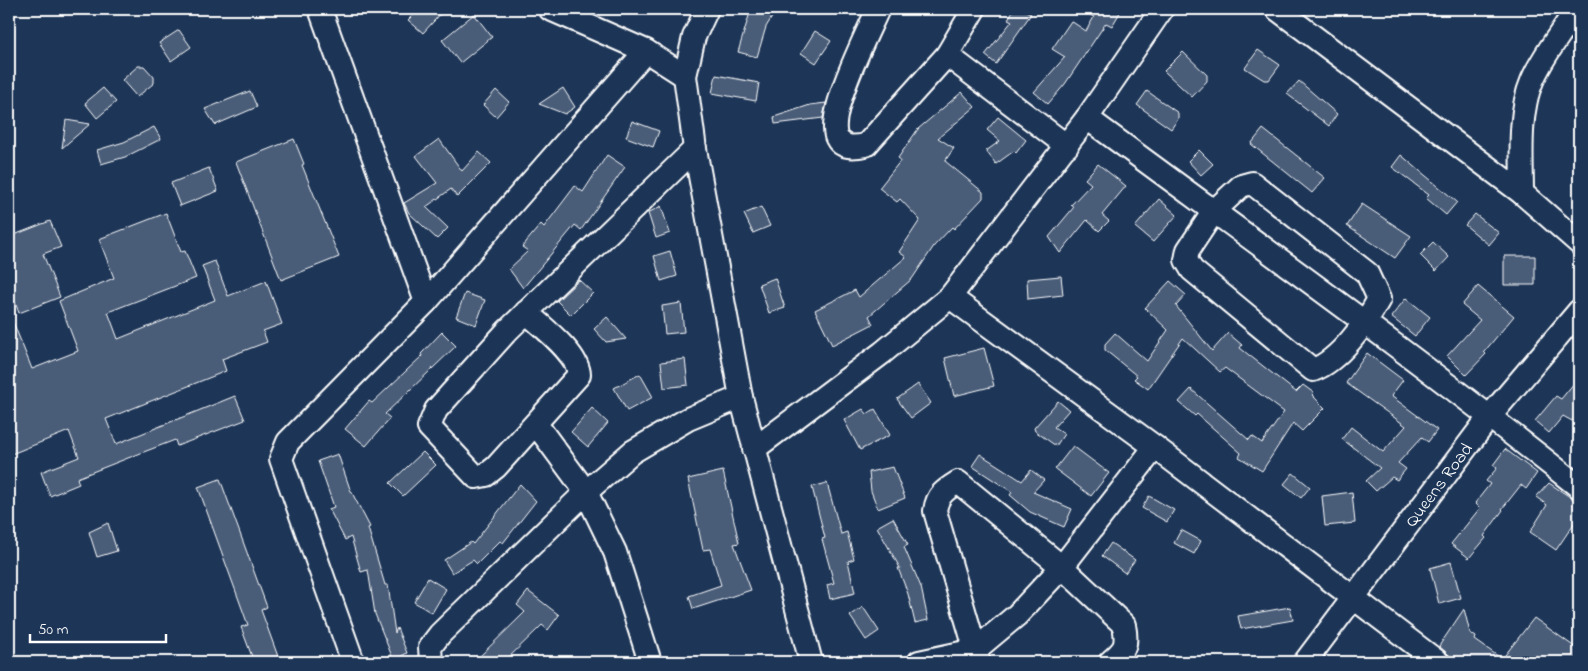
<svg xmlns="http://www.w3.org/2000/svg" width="1588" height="671" font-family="'Indie Flower',sans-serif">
	<rect width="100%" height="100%" fill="#1d3557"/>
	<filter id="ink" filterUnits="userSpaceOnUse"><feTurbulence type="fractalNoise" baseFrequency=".02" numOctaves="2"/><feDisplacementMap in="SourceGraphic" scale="10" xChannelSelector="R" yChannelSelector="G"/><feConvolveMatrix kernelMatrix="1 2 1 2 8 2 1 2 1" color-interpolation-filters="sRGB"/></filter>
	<g filter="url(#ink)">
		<path fill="#4a5d79" stroke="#fff" d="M 419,9 L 445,9 L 423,33 L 408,20 Z
			M 751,9 L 777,9 L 766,27 L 757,57 L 738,52 Z
			M 1014,9 L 1023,9 L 1031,14 L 996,64 L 985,55 L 1012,21 L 1008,19 Z
			M 1079,9 L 1122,9 L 1112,26 L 1106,23 L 1065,84 L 1048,104 L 1034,92 L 1065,57 L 1052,49 L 1071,21 L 1086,31 L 1094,17 Z
			M 474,14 L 492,37 L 460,63 L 442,40 Z
			M 179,30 L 191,47 L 171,61 L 159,43 Z
			M 815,31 L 831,41 L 816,63 L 801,53 Z
			M 1258,50 L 1280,65 L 1269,80 L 1264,80 L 1245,68 Z
			M 1183,52 L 1207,75 L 1207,81 L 1192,97 L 1164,71 Z
			M 138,66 L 144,66 L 154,77 L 154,83 L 137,97 L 122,80 Z
			M 716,75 L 759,83 L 756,101 L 712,93 Z
			M 1299,81 L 1337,114 L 1329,126 L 1287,94 Z
			M 103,88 L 116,102 L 97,118 L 85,103 Z
			M 563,88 L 575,107 L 565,114 L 539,104 Z
			M 496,90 L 509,102 L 496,117 L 483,105 Z
			M 250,91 L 257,107 L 215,125 L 205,109 Z
			M 1147,91 L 1178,113 L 1178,119 L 1171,129 L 1137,105 Z
			M 962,92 L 975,107 L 938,138 L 954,148 L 945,161 L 983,192 L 983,198 L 954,229 L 952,227 L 934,246 L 912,279 L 869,316 L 873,324 L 832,345 L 815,310 L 855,290 L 859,297 L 906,257 L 899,252 L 920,220 L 900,199 L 897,202 L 879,188 L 901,160 L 898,158 L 918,129 Z
			M 826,103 L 823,118 L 775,124 L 774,117 L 810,105 Z
			M 998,117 L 1026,140 L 1016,153 L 1014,151 L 996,164 L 986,151 L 1000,141 L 987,130 Z
			M 66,120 L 90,124 L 62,148 Z
			M 632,121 L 659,131 L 653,147 L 626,137 Z
			M 154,127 L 161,139 L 125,157 L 101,164 L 97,150 L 124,142 Z
			M 1263,129 L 1325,178 L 1312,193 L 1251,144 Z
			M 294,139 L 304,164 L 302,165 L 339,257 L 281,280 L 236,162 Z
			M 439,139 L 462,171 L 479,152 L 491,163 L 457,197 L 451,189 L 426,207 L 448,228 L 437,239 L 409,213 L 404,203 L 437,183 L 416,156 Z
			M 1199,150 L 1213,164 L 1201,175 L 1188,161 Z
			M 607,155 L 625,167 L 581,230 L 575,225 L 523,288 L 509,269 L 528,251 L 522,247 L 541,224 L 544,227 L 575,186 L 583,192 Z
			M 1401,155 L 1457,202 L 1446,215 L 1426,198 L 1429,195 L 1392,167 Z
			M 1098,164 L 1126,186 L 1102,215 L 1109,221 L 1099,231 L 1087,220 L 1060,253 L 1049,237 L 1074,207 L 1071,205 L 1091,184 L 1085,179 Z
			M 209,168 L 218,191 L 180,206 L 171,183 Z
			M 1159,199 L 1177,215 L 1153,242 L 1135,227 Z
			M 1362,204 L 1411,236 L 1395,258 L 1347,226 Z
			M 661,206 L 670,233 L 656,238 L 648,213 Z
			M 761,207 L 770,226 L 753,233 L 744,214 Z
			M 166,213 L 181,252 L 185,251 L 196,278 L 108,312 L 118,339 L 215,300 L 202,266 L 215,261 L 228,296 L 266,281 L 282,324 L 263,331 L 267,342 L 222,359 L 226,371 L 106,419 L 116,444 L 235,396 L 245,420 L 177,446 L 175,440 L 128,458 L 77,478 L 79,484 L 50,496 L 41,472 L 79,457 L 69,431 L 9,455 L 9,312 L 32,369 L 78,351 L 59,301 L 114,278 L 99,239 Z
			M 1475,214 L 1499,233 L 1489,245 L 1465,225 Z
			M 50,221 L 61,247 L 43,254 L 60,297 L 19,313 L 9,286 L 9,237 Z
			M 1433,242 L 1449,257 L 1436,271 L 1420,255 Z
			M 670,251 L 677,276 L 661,281 L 654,256 Z
			M 1504,256 L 1535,256 L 1535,285 L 1504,285 Z
			M 1061,276 L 1063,295 L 1028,299 L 1027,279 Z
			M 775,278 L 785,308 L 769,313 L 759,284 Z
			M 579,280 L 593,293 L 571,315 L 557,301 Z
			M 1170,281 L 1186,295 L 1176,306 L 1212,351 L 1228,333 L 1242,345 L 1240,348 L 1296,392 L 1303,385 L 1314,393 L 1312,395 L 1325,408 L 1302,431 L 1293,423 L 1262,471 L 1239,457 L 1241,453 L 1197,414 L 1195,416 L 1179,402 L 1191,389 L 1249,440 L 1252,436 L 1262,443 L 1284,412 L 1225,368 L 1220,372 L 1183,338 L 1148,389 L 1134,379 L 1137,376 L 1105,350 L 1105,344 L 1115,333 L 1147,361 L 1168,330 L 1145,308 Z
			M 1478,286 L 1514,316 L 1484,352 L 1486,354 L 1466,375 L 1447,356 L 1480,320 L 1462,305 Z
			M 465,293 L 485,300 L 476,325 L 456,317 Z
			M 1406,298 L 1430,317 L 1415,336 L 1391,317 Z
			M 681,303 L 684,332 L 665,334 L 662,306 Z
			M 607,317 L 626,339 L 606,342 L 594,329 Z
			M 442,332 L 456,346 L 385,414 L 390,418 L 366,446 L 345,429 L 369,401 L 372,403 L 422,356 L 421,354 Z
			M 984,348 L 994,386 L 954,396 L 945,358 Z
			M 1367,353 L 1403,380 L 1391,396 L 1437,430 L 1428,442 L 1422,437 L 1398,463 L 1406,469 L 1397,480 L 1392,477 L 1376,491 L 1366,481 L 1380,468 L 1342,439 L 1351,427 L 1383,452 L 1406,426 L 1346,383 Z
			M 685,359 L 688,385 L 664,388 L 661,362 Z
			M 640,374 L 653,397 L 627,411 L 614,388 Z
			M 1579,377 L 1579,410 L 1572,421 L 1563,416 L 1549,433 L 1535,421 L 1556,396 L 1561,399 Z
			M 918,384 L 931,403 L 911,418 L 897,399 Z
			M 1058,401 L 1069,410 L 1054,427 L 1064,434 L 1056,446 L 1035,431 L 1034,428 Z
			M 592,408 L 608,423 L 588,447 L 571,432 Z
			M 863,409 L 867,414 L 875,409 L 890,435 L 860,450 L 844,420 Z
			M 1073,446 L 1109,473 L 1091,496 L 1055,469 Z
			M 1505,449 L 1537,473 L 1526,489 L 1521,485 L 1502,509 L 1503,510 L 1484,536 L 1486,538 L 1469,558 L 1451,544 L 1480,508 L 1475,503 L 1490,484 L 1486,481 L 1497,468 L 1493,465 Z
			M 423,452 L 436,465 L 403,496 L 390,483 Z
			M 338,454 L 350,489 L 370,527 L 368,528 L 385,585 L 388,585 L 395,633 L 397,628 L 407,653 L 398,658 L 393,659 L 375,614 L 368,570 L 361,572 L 351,537 L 345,540 L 329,509 L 334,507 L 318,461 Z
			M 980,454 L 1022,481 L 1031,470 L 1044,480 L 1033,492 L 1072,509 L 1064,527 L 1030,512 L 1010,495 L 1012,492 L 972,466 Z
			M 893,467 L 905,498 L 878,509 L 871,491 L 869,472 Z
			M 723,471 L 739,543 L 734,544 L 751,590 L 693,609 L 689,596 L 721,585 L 710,549 L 703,550 L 688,479 Z
			M 1293,473 L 1310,487 L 1301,498 L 1284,484 Z
			M 220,479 L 267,607 L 261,610 L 280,662 L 254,662 L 241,627 L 248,625 L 198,487 Z
			M 827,483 L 841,534 L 847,532 L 854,559 L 848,561 L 855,593 L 830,599 L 827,585 L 834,583 L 822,539 L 825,538 L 812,487 Z
			M 1549,483 L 1579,503 L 1579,516 L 1556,550 L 1530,532 L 1547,505 L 1536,497 Z
			M 520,484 L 536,501 L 503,543 L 500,541 L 477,564 L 473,560 L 452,573 L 444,560 L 471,542 L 473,544 Z
			M 1352,492 L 1355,523 L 1325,526 L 1322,496 Z
			M 1149,496 L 1174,510 L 1167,522 L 1142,508 Z
			M 893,518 L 908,545 L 904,547 L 921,587 L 928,620 L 915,623 L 908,594 L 898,568 L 900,568 L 877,527 Z
			M 108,523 L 117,551 L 97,557 L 89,532 Z
			M 1181,530 L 1201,541 L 1194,554 L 1174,543 Z
			M 1111,543 L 1135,560 L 1125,573 L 1102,556 Z
			M 1451,562 L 1461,598 L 1439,604 L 1430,568 Z
			M 428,578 L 446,589 L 432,613 L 414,602 Z
			M 528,591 L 559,615 L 548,630 L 542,625 L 504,662 L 474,662 L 525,612 L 517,605 Z
			M 863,607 L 879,631 L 866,640 L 850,616 Z
			M 1290,607 L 1293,620 L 1241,629 L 1238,616 Z
			M 1464,609 L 1470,633 L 1476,637 L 1475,640 L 1502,659 L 1534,618 L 1579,650 L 1579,662 L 1457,662 L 1439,646 Z"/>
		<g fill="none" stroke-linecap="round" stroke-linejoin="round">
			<defs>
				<g id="minor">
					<path d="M 320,9 L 426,302"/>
					<path d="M 550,9 L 646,51 L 685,76"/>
					<path d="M 707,9 L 694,37 L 685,76 L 695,149 L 741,397 L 811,662"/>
					<path d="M 878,9 C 866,36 828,110 836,136 C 841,149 855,147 866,145 L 947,55 L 974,9"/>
					<path d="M 1277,9 L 1522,193 L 1579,243"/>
					<path d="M 947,55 L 1067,146"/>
					<path d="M 1087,118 C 1252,240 1419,359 1579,487"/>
					<path d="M 1252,183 L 1367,273 L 1379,299 C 1366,323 1339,361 1313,370 L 1192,270 L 1186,260 L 1188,250 L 1214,211 L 1241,186 Z"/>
					<path d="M 1522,193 C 1522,158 1518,114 1532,81 C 1543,55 1562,33 1576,9"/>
					<path d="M 950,297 L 1155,447 L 1438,662"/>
					<path d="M 526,312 C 541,326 579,354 579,375 L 496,467 L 486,475 L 476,477 L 429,427 L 436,410 L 508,330 L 695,149"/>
					<path d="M 536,424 L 586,492 L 615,552 L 650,662"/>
					<path d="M 754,449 L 882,353 L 950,297 L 1087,118 L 1162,9"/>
					<path d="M 353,662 L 281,459 L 288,442 L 426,302 L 646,51"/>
					<path d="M 431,662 L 430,647 L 440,634 L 586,492 L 632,452 L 688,419 L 741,397"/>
					<path d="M 919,662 L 975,650 L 1017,615 L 1062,567 L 1155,447"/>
					<path d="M 979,662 L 935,511 C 937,495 945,490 958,482 L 1062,567 L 1124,625 C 1128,646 1125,649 1110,662"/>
					<path id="s1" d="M 1305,662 L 1490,416 L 1579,311"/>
				</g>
			</defs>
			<use href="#minor" stroke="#fff" stroke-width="26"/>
			<use href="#minor" stroke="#1d3557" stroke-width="22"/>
		</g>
	</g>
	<g text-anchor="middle" stroke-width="4" stroke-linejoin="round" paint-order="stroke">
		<g font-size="18" fill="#fff" stroke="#1d3557">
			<text dy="6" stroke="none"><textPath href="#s1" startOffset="222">Queens Road</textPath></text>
		</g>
	</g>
	<rect width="1588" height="671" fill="none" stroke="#1d3557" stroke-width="30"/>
	<rect x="15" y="15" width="1558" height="641" fill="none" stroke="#fff" stroke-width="2" filter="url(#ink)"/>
	<path d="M30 634v8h136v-8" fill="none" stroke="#ffffff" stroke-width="2.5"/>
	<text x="38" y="634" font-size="15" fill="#ffffff" stroke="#1d3557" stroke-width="4" paint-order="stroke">50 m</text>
</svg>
